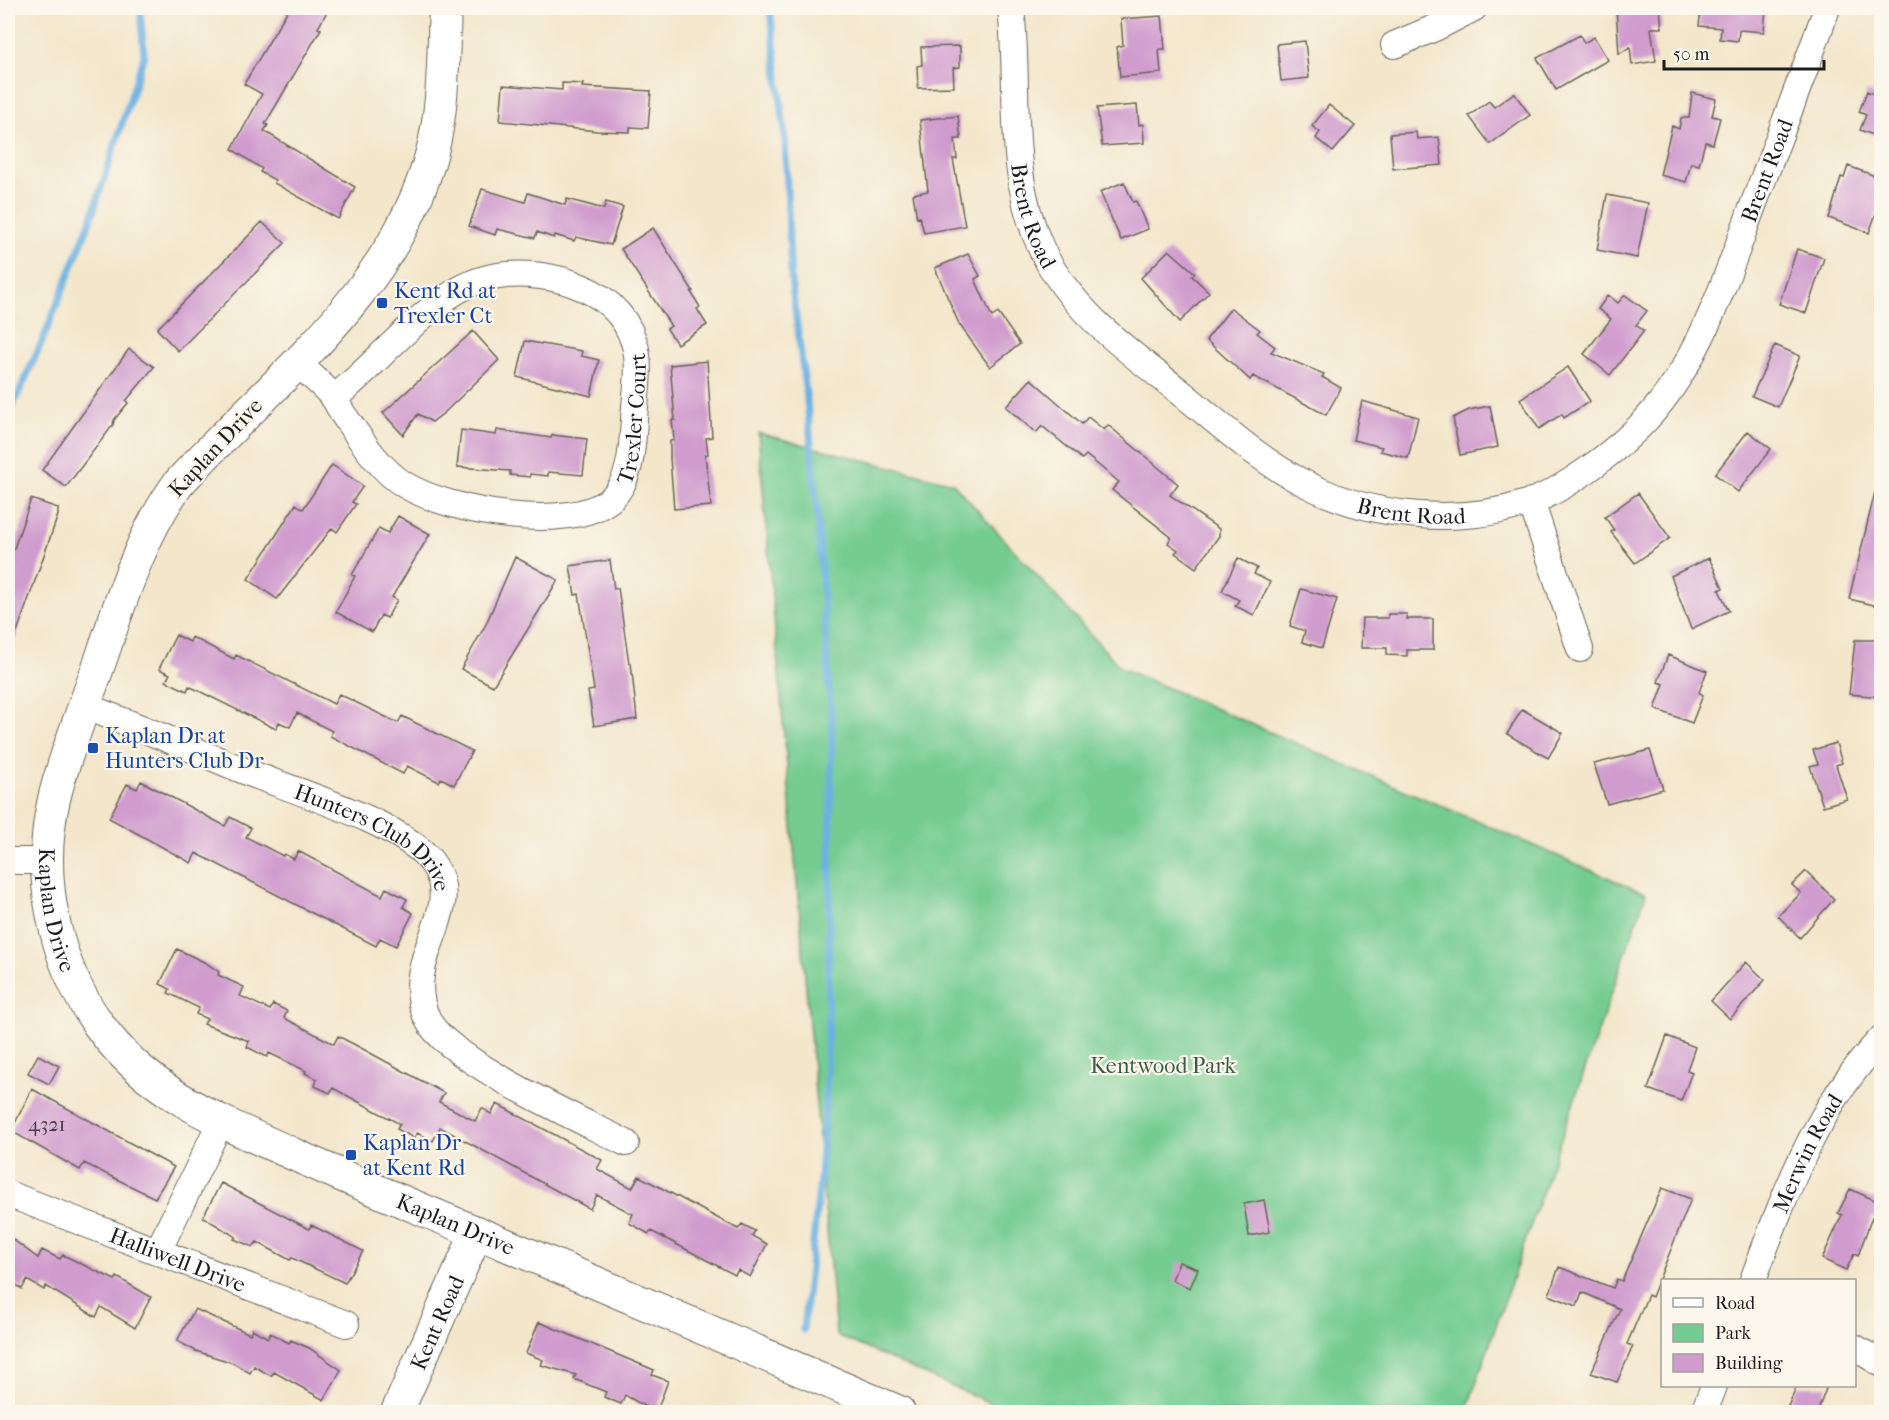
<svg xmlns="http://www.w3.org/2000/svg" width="1889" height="1420" font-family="'IM FELL French Canon',serif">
	<rect width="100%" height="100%" fill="#fbf7ec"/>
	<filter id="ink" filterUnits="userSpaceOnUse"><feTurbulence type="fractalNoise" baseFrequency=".0167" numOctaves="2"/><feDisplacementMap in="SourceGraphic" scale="12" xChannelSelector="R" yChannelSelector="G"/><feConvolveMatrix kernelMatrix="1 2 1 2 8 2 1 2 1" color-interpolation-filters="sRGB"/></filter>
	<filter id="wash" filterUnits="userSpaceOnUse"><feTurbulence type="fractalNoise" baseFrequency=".008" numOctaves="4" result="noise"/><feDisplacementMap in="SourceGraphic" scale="24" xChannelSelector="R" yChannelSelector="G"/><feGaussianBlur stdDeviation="1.35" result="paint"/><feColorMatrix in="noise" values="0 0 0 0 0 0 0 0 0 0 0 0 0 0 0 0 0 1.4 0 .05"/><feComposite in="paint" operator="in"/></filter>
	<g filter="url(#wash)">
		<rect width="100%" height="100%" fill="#f3e6cb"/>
		<path fill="#74cc91" stroke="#487456" stroke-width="1.5" d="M 758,433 L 953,483 L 1121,668 L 1646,894 L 1466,1412 L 1010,1412 L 836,1335 Z"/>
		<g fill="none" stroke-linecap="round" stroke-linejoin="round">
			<path stroke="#6bb1e1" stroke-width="7" d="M 770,8 L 785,137 L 791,279 L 807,401 L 817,510 L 832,727 L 827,1081 L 820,1180 L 803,1330
				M 8,417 L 44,337 L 91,219 L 144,56 L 140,8"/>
		</g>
		<g id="blocks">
			<path fill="#d09cce" d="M 289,8 L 329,8 L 318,28 L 321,29 L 265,124 L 268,125 L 264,131 L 355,187 L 338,219 L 274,183 L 275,180 L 260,172 L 262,169 L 232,149 L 262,94 L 244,84 Z
				M 1616,8 L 1660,8 L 1662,28 L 1651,28 L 1656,61 L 1632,65 L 1630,47 L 1619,54 Z
				M 1701,8 L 1766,8 L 1764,32 L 1739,30 L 1738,41 L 1720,39 L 1721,28 L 1699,26 Z
				M 1162,16 L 1165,49 L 1159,49 L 1161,73 L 1120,77 L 1117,47 L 1123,45 L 1121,19 Z
				M 1580,35 L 1584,43 L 1594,37 L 1608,60 L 1556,90 L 1537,58 Z
				M 1305,41 L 1309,78 L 1281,81 L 1277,44 Z
				M 960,46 L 960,67 L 953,68 L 954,87 L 918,88 L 917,66 L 922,65 L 921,47 Z
				M 1881,78 L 1881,138 L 1860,130 L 1866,115 L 1859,112 L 1867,91 L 1874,94 Z
				M 562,83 L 583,84 L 582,87 L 651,91 L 648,128 L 630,127 L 630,132 L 597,131 L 500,121 L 503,85 L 562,90 Z
				M 1514,93 L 1530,115 L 1490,144 L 1469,116 L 1489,101 L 1494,107 Z
				M 1692,93 L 1716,99 L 1712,116 L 1720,118 L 1713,144 L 1705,142 L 1699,165 L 1691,163 L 1686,182 L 1660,175 L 1672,126 L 1679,129 L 1681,118 L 1689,118 Z
				M 1137,105 L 1139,125 L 1143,124 L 1144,143 L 1102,146 L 1097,108 Z
				M 1329,105 L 1355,126 L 1333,152 L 1316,138 L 1320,132 L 1312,126 Z
				M 958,116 L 961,139 L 955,139 L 957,159 L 953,159 L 965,226 L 924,233 L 920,217 L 917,218 L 913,194 L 928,191 L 920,120 Z
				M 1416,132 L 1417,139 L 1439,137 L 1442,165 L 1393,169 L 1390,134 Z
				M 1848,166 L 1881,178 L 1881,213 L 1877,211 L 1869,233 L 1829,218 L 1841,177 L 1844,178 Z
				M 1124,182 L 1133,202 L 1136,201 L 1148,229 L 1121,240 L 1100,192 Z
				M 482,189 L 525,202 L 528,193 L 565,205 L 567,199 L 604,209 L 606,202 L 623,207 L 611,245 L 576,237 L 574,241 L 555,235 L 554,238 L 537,232 L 535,238 L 497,229 L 495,235 L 469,226 Z
				M 1607,195 L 1648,203 L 1637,258 L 1597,250 Z
				M 262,222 L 285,243 L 178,351 L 157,329 Z
				M 653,228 L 693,291 L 691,292 L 700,307 L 697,309 L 707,325 L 677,344 L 667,329 L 671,326 L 621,249 Z
				M 1797,249 L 1824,258 L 1806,313 L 1779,304 Z
				M 1169,250 L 1195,273 L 1192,276 L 1209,292 L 1180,322 L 1141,278 Z
				M 968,254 L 980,276 L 975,279 L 992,317 L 998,313 L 1020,344 L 990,367 L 959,324 L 935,268 Z
				M 1608,295 L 1618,303 L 1625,295 L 1647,311 L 1636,325 L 1644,331 L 1610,375 L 1584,354 L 1611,319 L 1598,309 Z
				M 1231,308 L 1260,330 L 1257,333 L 1275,347 L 1271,352 L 1324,374 L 1322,377 L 1341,388 L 1326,415 L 1253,376 L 1250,380 L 1206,340 Z
				M 473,331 L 499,360 L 445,412 L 432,422 L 418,414 L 403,435 L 383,413 Z
				M 525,341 L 582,351 L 581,356 L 599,360 L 591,396 L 517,377 Z
				M 1775,345 L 1800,356 L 1778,407 L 1752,396 Z
				M 129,349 L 154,367 L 126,401 L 128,403 L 114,420 L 113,425 L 66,487 L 42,470 Z
				M 707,361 L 712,437 L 706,438 L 708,454 L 705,455 L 711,506 L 674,509 L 670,458 L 670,441 L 674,440 L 672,420 L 675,420 L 670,365 Z
				M 1568,367 L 1590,401 L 1564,418 L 1562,414 L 1539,429 L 1520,399 Z
				M 1031,379 L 1082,424 L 1088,417 L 1104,430 L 1108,425 L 1178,484 L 1170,495 L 1219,529 L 1219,536 L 1196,568 L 1175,553 L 1178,550 L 1168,543 L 1171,537 L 1112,490 L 1119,482 L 1086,455 L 1082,459 L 1042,426 L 1036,433 L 1006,407 Z
				M 1362,401 L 1418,417 L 1408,458 L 1380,451 L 1382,447 L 1353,440 Z
				M 1490,406 L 1498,447 L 1460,455 L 1453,418 L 1469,410 Z
				M 461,430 L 496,435 L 497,430 L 551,438 L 552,435 L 587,439 L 583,475 L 548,472 L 548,476 L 530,474 L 530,477 L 510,475 L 510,471 L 457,467 Z
				M 1748,431 L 1771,449 L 1738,492 L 1715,474 Z
				M 332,465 L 363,486 L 352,502 L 356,504 L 337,532 L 332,528 L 277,599 L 248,579 L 296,504 L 303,509 Z
				M 1875,492 L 1881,493 L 1881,595 L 1878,606 L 1849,599 Z
				M 1638,493 L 1670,538 L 1635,563 L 1611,532 L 1614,530 L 1605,517 Z
				M 31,499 L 58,508 L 58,515 L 10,652 L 8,651 L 8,566 Z
				M 398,516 L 430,534 L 392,597 L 397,600 L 387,618 L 381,615 L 372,632 L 336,612 L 355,576 L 352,575 L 379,528 L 388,533 Z
				M 515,557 L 558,580 L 493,686 L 461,669 L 486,624 Z
				M 1238,558 L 1257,568 L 1254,574 L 1270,582 L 1254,615 L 1235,606 L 1239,600 L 1222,591 Z
				M 1709,558 L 1723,588 L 1719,590 L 1729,611 L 1691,629 L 1671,576 Z
				M 610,560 L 614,589 L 618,588 L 629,663 L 631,663 L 637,719 L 594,726 L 588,691 L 594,690 L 579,594 L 575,595 L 570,566 Z
				M 1301,589 L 1337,599 L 1322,648 L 1302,642 L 1305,631 L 1290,626 Z
				M 1388,614 L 1407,614 L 1407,619 L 1433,619 L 1433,650 L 1407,650 L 1407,656 L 1387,655 L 1387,648 L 1361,648 L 1362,618 L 1388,618 Z
				M 176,635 L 190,642 L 192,637 L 234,659 L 236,655 L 334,704 L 339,694 L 398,723 L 402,716 L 472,751 L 454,785 L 441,778 L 439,782 L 407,766 L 403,774 L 330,736 L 332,731 L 297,713 L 290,727 L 279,722 L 276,729 L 189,686 L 187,691 L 166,681 L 170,674 L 159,669 Z
				M 1855,640 L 1881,640 L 1881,697 L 1849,694 Z
				M 1668,655 L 1707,671 L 1699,692 L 1703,695 L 1692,723 L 1655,709 L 1664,684 L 1658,682 Z
				M 1522,709 L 1563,733 L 1548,758 L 1507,734 Z
				M 1836,743 L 1842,763 L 1836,765 L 1847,799 L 1823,806 L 1810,766 L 1818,764 L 1813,750 Z
				M 1650,750 L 1663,789 L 1607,804 L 1594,764 Z
				M 141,781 L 225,826 L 230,817 L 251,828 L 246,837 L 283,856 L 284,854 L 294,859 L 298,851 L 382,896 L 386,888 L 407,899 L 403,907 L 413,913 L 396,946 L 380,938 L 376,946 L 196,853 L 191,863 L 109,818 L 127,784 L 137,789 Z
				M 1806,871 L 1834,899 L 1800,938 L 1778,916 L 1801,893 L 1792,885 Z
				M 177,949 L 206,963 L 219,972 L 218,975 L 244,987 L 240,996 L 270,1010 L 273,1004 L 287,1011 L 284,1018 L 334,1044 L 338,1036 L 361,1048 L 444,1093 L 439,1102 L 475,1121 L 482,1108 L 491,1114 L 497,1104 L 602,1160 L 597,1169 L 632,1188 L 639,1176 L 738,1229 L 742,1224 L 755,1231 L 752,1236 L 767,1244 L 750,1277 L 738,1270 L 735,1275 L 651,1231 L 649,1234 L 629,1223 L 633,1214 L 597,1195 L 590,1209 L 440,1127 L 433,1141 L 417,1133 L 414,1138 L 397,1129 L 400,1124 L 333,1088 L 330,1093 L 315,1086 L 317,1079 L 305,1073 L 306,1071 L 269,1053 L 267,1057 L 247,1047 L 249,1041 L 204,1024 L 207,1019 L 196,1014 L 199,1008 L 168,993 L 170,989 L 160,984 Z
				M 1746,962 L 1765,980 L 1730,1019 L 1711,1001 Z
				M 1667,1036 L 1695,1047 L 1687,1070 L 1692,1072 L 1681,1101 L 1648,1089 Z
				M 38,1055 L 59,1066 L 49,1084 L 28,1073 Z
				M 32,1089 L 174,1167 L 155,1198 L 84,1163 L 80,1170 L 11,1131 Z
				M 221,1183 L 309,1229 L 311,1225 L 363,1251 L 345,1283 L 292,1258 L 290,1260 L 257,1242 L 253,1247 L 234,1239 L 236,1237 L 203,1217 Z
				M 1662,1188 L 1691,1199 L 1652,1297 L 1648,1295 L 1627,1344 L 1633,1346 L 1617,1382 L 1591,1373 L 1620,1309 L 1582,1292 L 1577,1306 L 1549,1295 L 1559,1267 L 1613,1288 L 1617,1279 L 1622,1281 Z
				M 1850,1189 L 1881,1203 L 1881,1206 L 1876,1219 L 1872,1217 L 1858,1256 L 1854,1254 L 1846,1270 L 1822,1259 L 1842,1215 L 1838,1213 Z
				M 1264,1200 L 1270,1232 L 1249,1236 L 1244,1204 Z
				M 8,1236 L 38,1258 L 42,1250 L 60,1259 L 63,1255 L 115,1280 L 117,1277 L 151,1297 L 135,1328 L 101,1307 L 96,1317 L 46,1286 L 44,1290 L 27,1280 L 22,1289 L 8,1279 Z
				M 1179,1262 L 1198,1269 L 1190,1288 L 1172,1280 Z
				M 195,1309 L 250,1334 L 252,1329 L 268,1338 L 270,1333 L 289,1343 L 291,1340 L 309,1348 L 341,1370 L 324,1400 L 274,1372 L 271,1376 L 254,1366 L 250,1373 L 233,1363 L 196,1351 L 177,1341 Z
				M 539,1322 L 654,1370 L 652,1375 L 668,1381 L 656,1413 L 625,1395 L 621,1404 L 604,1397 L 606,1392 L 574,1379 L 576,1375 L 541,1365 L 543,1360 L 526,1353 Z
				M 1797,1386 L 1827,1386 L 1817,1413 L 1785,1413 Z"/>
		</g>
	</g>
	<g filter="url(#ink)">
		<use href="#blocks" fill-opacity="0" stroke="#676359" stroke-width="1.5"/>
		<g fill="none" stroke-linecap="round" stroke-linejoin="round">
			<defs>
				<g id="minor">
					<path id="s1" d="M 1011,8 C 1020,89 1006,171 1041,248 C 1070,310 1127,350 1179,391 C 1220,424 1259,461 1306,484 C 1372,518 1459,526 1530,502 C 1564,490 1610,455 1636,430 C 1699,369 1724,282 1754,203 C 1779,138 1804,73 1827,8"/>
					<path d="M 1394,45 L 1437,27 L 1474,8"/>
					<path id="s2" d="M 297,362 C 309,374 323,385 333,397 C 338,403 340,411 345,417 C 361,440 381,471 405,485 C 448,511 570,535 612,498 C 632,479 632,445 634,420 C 635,396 642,365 634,342 C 616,284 538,265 484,279 C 432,293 378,364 334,398"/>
					<path d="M 1531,501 L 1580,649"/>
					<path id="s3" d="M 84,706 C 141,727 196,751 252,774 C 298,792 407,825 433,864 C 452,891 439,918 429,946 C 420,971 415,994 428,1020 C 447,1060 583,1121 626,1143"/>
					<path d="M 8,861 L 47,861"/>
					<path id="s4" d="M 8,1194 L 346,1324"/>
					<path d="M 158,1251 L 221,1121"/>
					<path id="s5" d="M 1753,1280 C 1785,1193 1816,1107 1882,1038"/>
					<path d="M 1854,1347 L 1882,1364"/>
					<path d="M 1704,1412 L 1714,1386"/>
				</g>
				<g id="tertiary">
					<path id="s6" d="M 445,8 C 443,55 444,106 432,152 C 395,292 271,382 178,484 C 135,543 116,619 91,687 C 78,724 63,761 54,799 C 36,876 54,962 99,1025 C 146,1092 221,1122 293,1154 C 363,1186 434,1214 504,1244 C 636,1299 767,1356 899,1412"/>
					<path id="s7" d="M 397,1412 L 477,1232"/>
				</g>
			</defs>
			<use href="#minor" stroke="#676359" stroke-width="28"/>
			<use href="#tertiary" stroke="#676359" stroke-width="34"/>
			<use href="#minor" stroke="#fff" stroke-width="26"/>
			<use href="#tertiary" stroke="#fff" stroke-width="32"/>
		</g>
	</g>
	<g fill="#1a4fb4" stroke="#fbf7ec" stroke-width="2">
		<rect x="376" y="297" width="12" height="12" rx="3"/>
		<rect x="87" y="742" width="12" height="12" rx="3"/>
		<rect x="345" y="1149" width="12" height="12" rx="3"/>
	</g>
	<g text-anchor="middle" stroke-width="4.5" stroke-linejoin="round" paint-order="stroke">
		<g font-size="20" fill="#493c48">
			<text x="47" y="1131">4321</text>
		</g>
		<g font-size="22" fill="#1c1c1c" stroke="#fbf7ec">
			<text dy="8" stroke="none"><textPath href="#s1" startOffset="1254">Brent Road</textPath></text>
			<text dy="8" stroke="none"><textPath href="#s1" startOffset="210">Brent Road</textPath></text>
			<text dy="8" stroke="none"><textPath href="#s2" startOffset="465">Trexler Court</textPath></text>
			<text transform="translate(215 447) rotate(-47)" y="8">Kaplan Drive</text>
			<text dy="8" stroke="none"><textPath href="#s1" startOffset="712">Brent Road</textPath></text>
			<text dy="8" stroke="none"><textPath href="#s3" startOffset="321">Hunters Club Drive</textPath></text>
			<text dy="8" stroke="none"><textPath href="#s6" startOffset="1020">Kaplan Drive</textPath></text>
			<text dy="8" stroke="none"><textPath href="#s5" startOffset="138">Merwin Road</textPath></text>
			<text dy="8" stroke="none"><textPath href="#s6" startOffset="1558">Kaplan Drive</textPath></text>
			<text dy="8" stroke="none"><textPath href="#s4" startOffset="182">Halliwell Drive</textPath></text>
			<text dy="8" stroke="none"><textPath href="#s7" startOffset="98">Kent Road</textPath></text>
		</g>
		<g font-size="22" fill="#164399" stroke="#fbf7ec" text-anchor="start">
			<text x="394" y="298">Kent Rd at<tspan x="394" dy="25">Trexler Ct</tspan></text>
			<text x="105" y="743">Kaplan Dr at<tspan x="105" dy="25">Hunters Club Dr</tspan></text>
			<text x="363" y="1150">Kaplan Dr<tspan x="363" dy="25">at Kent Rd</tspan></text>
		</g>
		<g font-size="22" fill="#3b5a45" stroke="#fbf7ec">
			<text x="1163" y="1073">Kentwood Park</text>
		</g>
	</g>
	<rect width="1889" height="1420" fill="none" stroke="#fbf7ec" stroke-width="30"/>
	<rect x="1661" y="1279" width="195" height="108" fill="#fbf7ec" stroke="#a29f99" stroke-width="1.5"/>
	<rect x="1673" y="1298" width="30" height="9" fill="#ffffff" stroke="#a29f99" stroke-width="1.5"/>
	<text x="1715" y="1309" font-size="18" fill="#1c1c1c">Road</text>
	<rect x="1673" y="1324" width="30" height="18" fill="#74cc91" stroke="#a29f99" stroke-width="1.5"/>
	<text x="1715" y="1339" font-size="18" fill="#1c1c1c">Park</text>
	<rect x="1673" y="1354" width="30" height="18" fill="#d09cce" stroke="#a29f99" stroke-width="1.5"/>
	<text x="1715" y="1369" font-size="18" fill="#1c1c1c">Building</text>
	<path d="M1664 60v9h160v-9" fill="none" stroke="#1c1c1c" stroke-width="3"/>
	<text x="1673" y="60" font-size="18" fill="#1c1c1c" stroke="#fbf7ec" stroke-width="4.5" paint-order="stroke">50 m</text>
</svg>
